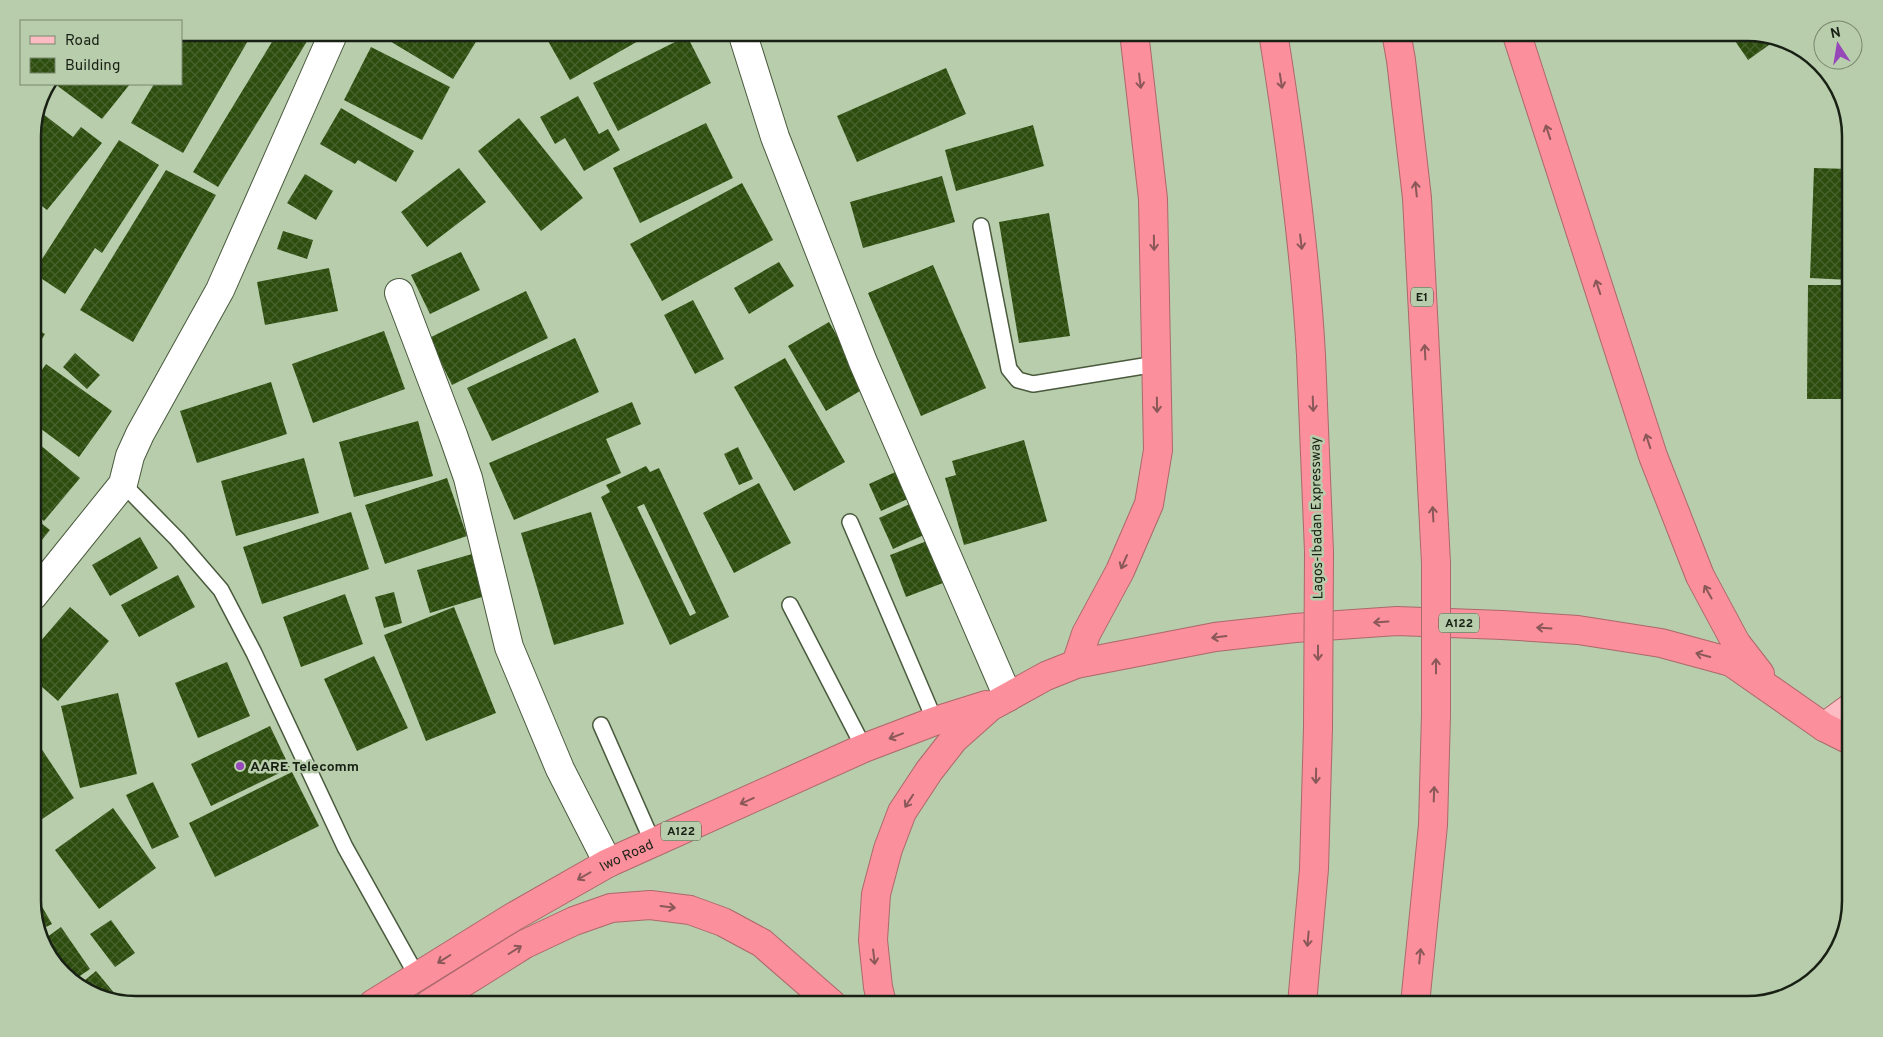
<svg xmlns="http://www.w3.org/2000/svg" width="1883" height="1037" font-family="Overpass,sans-serif">
	<defs>
		<pattern id="building-cross-hatch" width="8" height="8" patternUnits="userSpaceOnUse" patternTransform="scale(1.25)"><rect width="8" height="8" fill="#2c4d0d"/><path d="M0 0l8 8M0 8l8-8" fill="none" stroke="#48632f"/></pattern>
	</defs>
	<rect width="100%" height="100%" fill="#b8cdab"/>
	<path fill="url(#building-cross-hatch)" fill-rule="evenodd" d="M 184,32 L 253,32 L 183,153 L 131,123 L 154,84 L 181,84 L 181,37 Z
		M 278,32 L 300,32 L 309,38 L 218,187 L 193,172 Z
		M 380,32 L 482,32 L 453,79 L 378,34 Z
		M 543,32 L 654,32 L 570,80 Z
		M 1729,32 L 1746,32 L 1776,40 L 1748,60 Z
		M 687,36 L 711,83 L 618,131 L 593,83 Z
		M 371,47 L 450,87 L 422,140 L 344,100 Z
		M 946,68 L 966,114 L 857,162 L 837,116 Z
		M 55,84 L 130,84 L 102,119 Z
		M 578,96 L 599,134 L 608,129 L 620,150 L 584,171 L 565,138 L 555,144 L 540,117 Z
		M 341,108 L 414,151 L 396,182 L 358,160 L 355,164 L 320,144 Z
		M 38,110 L 73,137 L 81,127 L 102,143 L 47,210 L 33,199 L 33,130 Z
		M 519,118 L 583,198 L 541,231 L 478,151 Z
		M 706,123 L 733,178 L 640,223 L 613,168 Z
		M 1033,125 L 1044,166 L 956,191 L 945,150 Z
		M 119,140 L 159,165 L 102,253 L 95,248 L 65,294 L 33,273 Z
		M 459,168 L 486,202 L 427,247 L 401,212 Z
		M 1814,168 L 1850,169 L 1850,280 L 1810,278 Z
		M 166,170 L 216,195 L 133,342 L 80,310 Z
		M 305,174 L 333,191 L 316,220 L 287,203 Z
		M 942,176 L 955,222 L 863,248 L 850,202 Z
		M 742,183 L 773,240 L 662,301 L 630,244 Z
		M 1049,213 L 1070,336 L 1019,343 L 999,222 Z
		M 283,231 L 313,240 L 307,259 L 277,249 Z
		M 461,252 L 480,290 L 430,314 L 411,275 Z
		M 779,262 L 794,286 L 749,314 L 734,288 Z
		M 933,265 L 986,388 L 921,416 L 868,293 Z
		M 329,268 L 338,311 L 265,325 L 257,282 Z
		M 1808,285 L 1850,285 L 1850,399 L 1807,399 Z
		M 526,291 L 548,338 L 452,385 L 429,338 Z
		M 693,300 L 724,359 L 695,374 L 664,315 Z
		M 829,322 L 867,387 L 826,411 L 788,346 Z
		M 33,327 L 45,334 L 33,354 Z
		M 384,331 L 405,389 L 313,423 L 292,364 Z
		M 575,338 L 599,392 L 492,441 L 467,388 Z
		M 75,353 L 100,375 L 87,389 L 63,367 Z
		M 785,358 L 845,462 L 794,491 L 734,387 Z
		M 46,364 L 112,411 L 79,457 L 33,423 L 33,383 Z
		M 271,382 L 287,434 L 197,463 L 180,411 Z
		M 632,402 L 641,424 L 606,439 L 621,473 L 514,520 L 489,463 Z
		M 418,421 L 433,476 L 354,497 L 339,442 Z
		M 33,439 L 80,478 L 44,521 L 33,511 Z
		M 1024,440 L 1047,521 L 964,545 L 945,478 L 956,475 L 952,461 Z
		M 738,447 L 753,479 L 739,485 L 724,454 Z
		M 304,458 L 319,513 L 236,536 L 221,481 Z
		M 646,466 L 650,472 L 659,468 L 729,617 L 670,645 L 601,497 L 610,492 L 606,485 ZM 644,504 L 696,613 L 690,616 L 637,507 Z
		M 902,469 L 914,496 L 881,511 L 869,484 Z
		M 447,478 L 467,536 L 385,564 L 365,505 Z
		M 759,483 L 791,543 L 734,573 L 703,513 Z
		M 912,503 L 926,534 L 893,549 L 879,518 Z
		M 351,512 L 369,569 L 262,604 L 243,547 Z
		M 591,512 L 624,624 L 554,645 L 521,533 Z
		M 33,517 L 50,530 L 33,551 Z
		M 140,537 L 158,568 L 110,596 L 92,565 Z
		M 927,541 L 943,583 L 906,597 L 890,555 Z
		M 472,554 L 485,596 L 430,613 L 417,570 Z
		M 178,575 L 195,607 L 139,637 L 121,605 Z
		M 394,592 L 402,623 L 384,628 L 375,597 Z
		M 345,594 L 363,644 L 301,667 L 283,617 Z
		M 70,607 L 109,641 L 58,701 L 33,679 L 33,650 Z
		M 454,607 L 496,713 L 426,741 L 384,635 Z
		M 374,656 L 408,728 L 357,751 L 324,679 Z
		M 227,662 L 250,716 L 198,738 L 175,683 Z
		M 118,693 L 137,774 L 80,788 L 61,706 Z
		M 270,726 L 290,768 L 211,806 L 191,764 Z
		M 33,736 L 74,798 L 33,825 Z
		M 292,772 L 319,826 L 215,877 L 189,823 Z
		M 153,782 L 179,837 L 152,849 L 126,795 Z
		M 113,808 L 156,868 L 99,909 L 55,850 Z
		M 33,891 L 52,924 L 40,930 L 33,907 Z
		M 111,920 L 135,953 L 115,967 L 90,934 Z
		M 61,927 L 90,969 L 74,980 L 47,953 L 43,940 Z
		M 96,971 L 120,1000 L 85,991 L 79,985 Z"/>
	<g fill="none" stroke-linecap="round" stroke-linejoin="round">
		<defs>
			<path id="lane" d="M 981,226 L 1009,369 L 1018,380 L 1033,384 L 1156,364
				M 123,484 L 177,539 L 221,590 L 254,653 L 345,847 L 417,976
				M 850,522 L 935,721
				M 790,605 L 864,748
				M 601,725 L 653,843"/>
			<path id="street" d="M 742,32 L 775,137 L 863,362 L 1008,697
				M 399,293 L 453,435 L 468,478 L 509,647 L 560,769 L 608,863
				M 33,596 L 123,484 L 130,456 L 140,434 L 220,290 L 334,32"/>
			<path id="primary" d="M 1824,727 L 1850,708"/>
			<g id="highway">
				<path d="M 1273,32 C 1290,139 1305,247 1311,355 C 1314,421 1316,487 1319,552"/>
				<path d="M 1396,32 L 1401,60 L 1417,198 L 1436,563"/>
				<path d="M 1516,32 L 1653,456 L 1700,576 L 1736,643 L 1760,674"/>
				<path d="M 1076,664 L 1086,634 L 1120,571 L 1149,504 L 1158,450 L 1153,199 L 1134,32"/>
				<path id="s1" d="M 373,1004 L 513,917 L 608,863 L 864,748 L 935,721 L 986,705"/>
				<path d="M 429,1004 L 525,944 L 574,921 L 611,908 L 650,905 L 690,910 L 723,922 L 762,943 L 832,1004"/>
				<path d="M 882,1004 L 878,987 L 873,940 L 876,894 L 888,849 L 902,812 L 929,771 L 954,739 L 990,707 L 1046,676 L 1076,664 L 1215,637 L 1295,628 L 1397,621 L 1502,625 L 1578,630 L 1661,643 L 1731,662 L 1824,727 L 1850,740"/>
				<path d="M 1302,1004 L 1314,869 L 1318,728"/>
				<path d="M 1415,1004 L 1433,825 L 1436,715"/>
			</g>
		</defs>
		<use href="#lane" stroke="#495a3d" stroke-width="18"/>
		<use href="#street" stroke="#495a3d" stroke-width="30"/>
		<use href="#primary" stroke="#ac686c" stroke-width="30"/>
		<use href="#highway" stroke="#ac686c" stroke-width="30"/>
		<use href="#lane" stroke="#fff" stroke-width="15"/>
		<use href="#street" stroke="#fff" stroke-width="28"/>
		<use href="#primary" stroke="#fdbcc3" stroke-width="28"/>
		<use href="#highway" stroke="#fb8f9b" stroke-width="28"/>
		<defs>
			<path id="highway-bridge" d="M 1436,563 L 1436,715
				M 1318,728 L 1319,552"/>
		</defs>
		<use href="#highway-bridge" stroke="#ac686c" stroke-width="30" stroke-linecap="butt"/>
		<use href="#highway-bridge" stroke="#fb8f9b" stroke-width="28"/>
	</g>
	<defs><path id="oneway-shaft" d="M-6 0H5M1.5-3L5.5 0L1.5 3" fill="none" stroke-width="1.6" stroke-linecap="round" stroke-linejoin="round" transform="scale(1.25)"/></defs>
	<g stroke="#8a5858">
		<use href="#oneway-shaft" transform="translate(1140 81) rotate(83)"/>
		<use href="#oneway-shaft" transform="translate(1281 81) rotate(81)"/>
		<use href="#oneway-shaft" transform="translate(1548 132) rotate(-108)"/>
		<use href="#oneway-shaft" transform="translate(1416 189) rotate(-96)"/>
		<use href="#oneway-shaft" transform="translate(1301 242) rotate(83)"/>
		<use href="#oneway-shaft" transform="translate(1154 243) rotate(89)"/>
		<use href="#oneway-shaft" transform="translate(1598 287) rotate(-108)"/>
		<use href="#oneway-shaft" transform="translate(1425 352) rotate(-93)"/>
		<use href="#oneway-shaft" transform="translate(1313 404) rotate(88)"/>
		<use href="#oneway-shaft" transform="translate(1157 405) rotate(89)"/>
		<use href="#oneway-shaft" transform="translate(1648 441) rotate(-108)"/>
		<use href="#oneway-shaft" transform="translate(1433 514) rotate(-93)"/>
		<use href="#oneway-shaft" transform="translate(1124 562) rotate(114)"/>
		<use href="#oneway-shaft" transform="translate(1708 592) rotate(-119)"/>
		<use href="#oneway-shaft" transform="translate(1381 622) rotate(176)"/>
		<use href="#oneway-shaft" transform="translate(1544 628) rotate(-176)"/>
		<use href="#oneway-shaft" transform="translate(1219 637) rotate(173)"/>
		<use href="#oneway-shaft" transform="translate(1318 653) rotate(90)"/>
		<use href="#oneway-shaft" transform="translate(1703 655) rotate(-165)"/>
		<use href="#oneway-shaft" transform="translate(1436 666) rotate(-90)"/>
		<use href="#oneway-shaft" transform="translate(896 736) rotate(159)"/>
		<use href="#oneway-shaft" transform="translate(1316 776) rotate(91)"/>
		<use href="#oneway-shaft" transform="translate(1434 794) rotate(-88)"/>
		<use href="#oneway-shaft" transform="translate(747 801) rotate(156)"/>
		<use href="#oneway-shaft" transform="translate(909 801) rotate(123)"/>
		<use href="#oneway-shaft" transform="translate(584 876) rotate(150)"/>
		<use href="#oneway-shaft" transform="translate(668 907) rotate(7)"/>
		<use href="#oneway-shaft" transform="translate(1308 939) rotate(95)"/>
		<use href="#oneway-shaft" transform="translate(515 950) rotate(-32)"/>
		<use href="#oneway-shaft" transform="translate(1420 956) rotate(-84)"/>
		<use href="#oneway-shaft" transform="translate(874 957) rotate(83)"/>
		<use href="#oneway-shaft" transform="translate(444 959) rotate(148)"/>
	</g>
	<circle fill="#9648b9" stroke="#b8cdab" stroke-width="2" cx="240" cy="766" r="5"/>
	<g text-anchor="middle" stroke-width="5" stroke-linejoin="round" paint-order="stroke">
		<g fill="#b8cdab" stroke="#495542" stroke-width="1">
			<rect x="1411" y="287.5" width="22" height="19" rx="4"/>
			<rect x="1439" y="613.5" width="40" height="19" rx="4"/>
			<rect x="661" y="821.5" width="40" height="19" rx="4"/>
		</g>
		<g font-size="12" font-weight="bold" fill="#192115">
			<text x="1422" y="301">E1</text>
			<text x="1459" y="627">A122</text>
			<text x="681" y="835">A122</text>
		</g>
		<g font-size="14" fill="#192115" stroke="#b8cdab">
			<text transform="translate(1316 518) rotate(-91)" y="5">Lagos-Ibadan Expressway</text>
			<text dy="5" stroke="none"><textPath href="#s1" startOffset="294">Iwo Road</textPath></text>
		</g>
		<g font-size="14" font-weight="bold" fill="#192115" stroke="#b8cdab" text-anchor="start">
			<text x="250" y="771">AARE Telecomm</text>
		</g>
	</g>
	<path d="M0 0H1883V1037H0ZM136 41H1747A95 95 0 0 1 1842 136V901A95 95 0 0 1 1747 996H136A95 95 0 0 1 41 901V136A95 95 0 0 1 136 41Z" fill="#b8cdab" fill-rule="evenodd"/>
	<path fill="none" stroke="#192115" stroke-width="2.5" d="M136 41H1747A95 95 0 0 1 1842 136V901A95 95 0 0 1 1747 996H136A95 95 0 0 1 41 901V136A95 95 0 0 1 136 41Z"/>
	<rect x="20" y="20" width="162" height="65" fill="#b8cdab" stroke="#78886f"/>
	<rect x="30" y="36" width="25" height="8" fill="#fdbcc3" stroke="#78886f"/>
	<text x="65" y="45" font-size="15" fill="#192115">Road</text>
	<rect x="30" y="58" width="25" height="15" fill="url(#building-cross-hatch)" stroke="#78886f"/>
	<text x="65" y="70" font-size="15" fill="#192115">Building</text>
	<g transform="translate(1838 45) rotate(348)"><circle r="24" fill="#b8cdab" stroke="#78886f"/>
	<path d="M0-4L9 19L0 12L-9 19Z" fill="#9648b9"/>
	<text y="-8" font-size="14" font-weight="bold" text-anchor="middle" fill="#192115">N</text>
	</g>
</svg>
